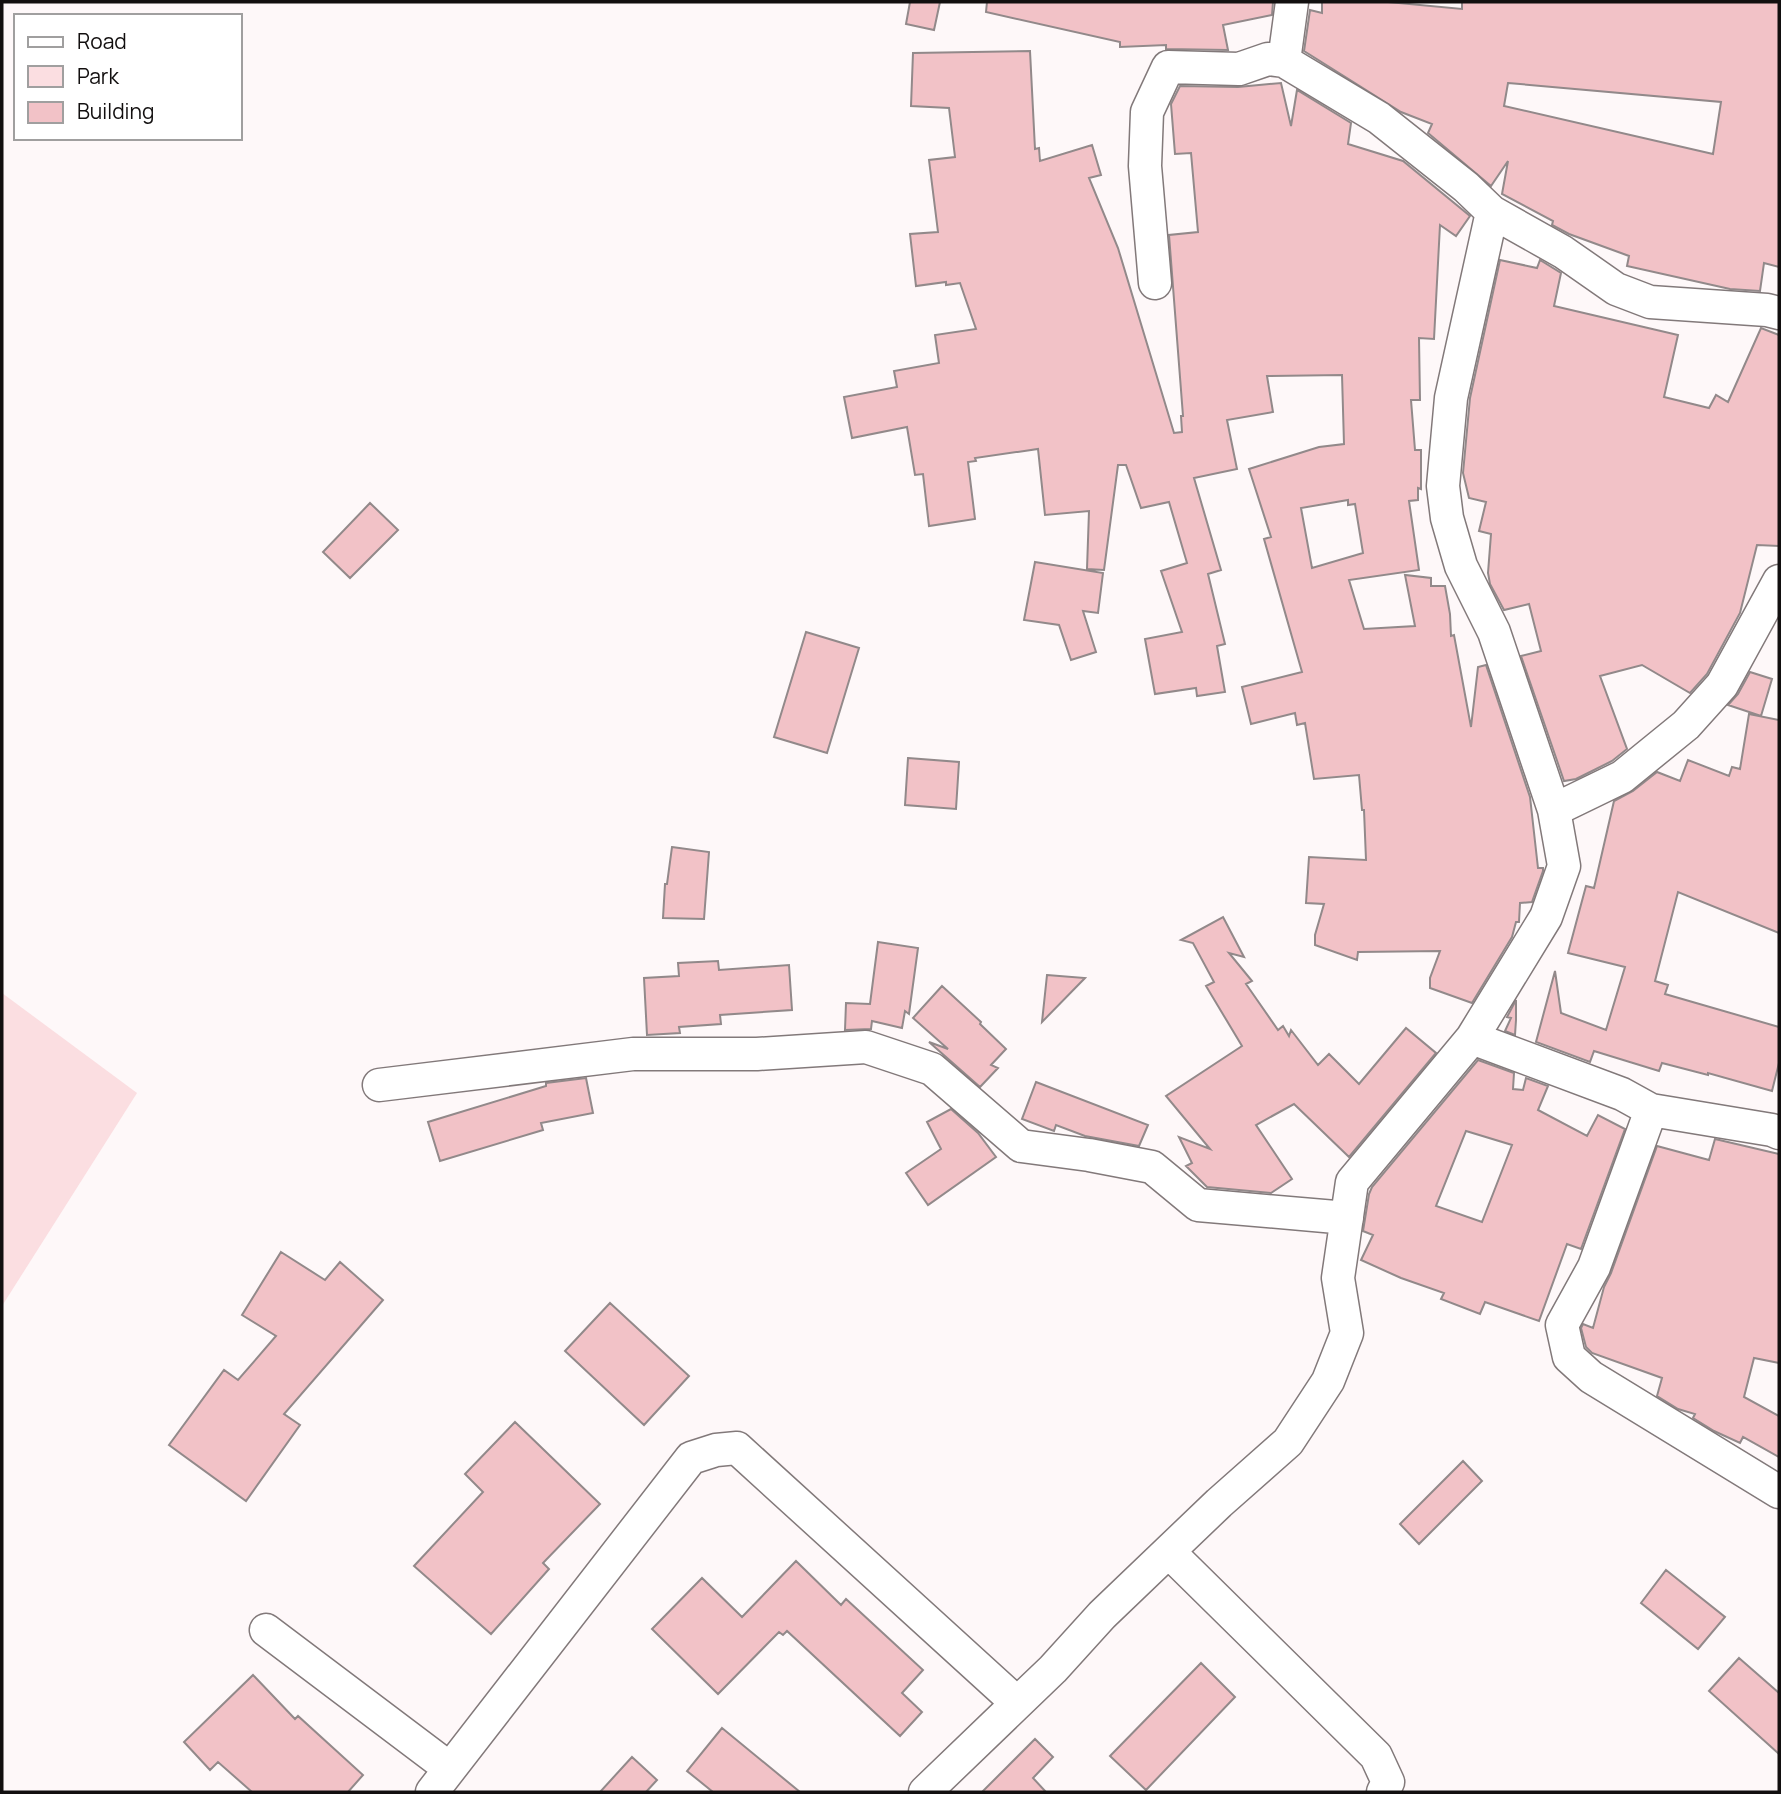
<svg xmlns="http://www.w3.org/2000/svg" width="1781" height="1794" font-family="Manrope,sans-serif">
	<rect width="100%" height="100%" fill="#fef8f9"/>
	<path fill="#fbdee1" d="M 2,993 L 137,1093 L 2,1306 Z"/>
	<path fill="#f2c2c7" stroke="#92898a" stroke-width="2" fill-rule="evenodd" d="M 910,2 L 940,2 L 934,30 L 906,24 Z
		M 987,2 L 1273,2 L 1272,15 L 1223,25 L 1228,50 L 1166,49 L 1166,45 L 1120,47 L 1120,42 L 986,12 Z
		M 1322,2 L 1388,2 L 1462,9 L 1462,2 L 1779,2 L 1779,267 L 1764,263 L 1760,291 L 1730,289 L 1627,266 L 1629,256 L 1569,234 L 1552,225 L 1553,221 L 1502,194 L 1508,161 L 1491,186 L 1428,133 L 1432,124 L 1401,112 L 1304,51 L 1310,10 L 1322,13 ZM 1508,83 L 1721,102 L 1713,154 L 1504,106 Z
		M 1030,51 L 1035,149 L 1039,148 L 1040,161 L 1092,145 L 1101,175 L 1089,178 L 1118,248 L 1174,433 L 1182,432 L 1181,416 L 1183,416 L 1169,235 L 1198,232 L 1191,153 L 1175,154 L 1171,104 L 1180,86 L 1238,87 L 1281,83 L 1291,126 L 1297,90 L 1351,123 L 1348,144 L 1403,161 L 1470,216 L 1456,236 L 1440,225 L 1434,339 L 1419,338 L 1420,400 L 1411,400 L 1415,450 L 1421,450 L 1421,489 L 1418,488 L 1418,500 L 1409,501 L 1419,570 L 1349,580 L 1364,629 L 1415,626 L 1405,575 L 1431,578 L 1431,586 L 1445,586 L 1450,614 L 1451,636 L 1454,635 L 1471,727 L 1478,667 L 1486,665 L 1530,797 L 1538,868 L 1543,868 L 1543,871 L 1532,902 L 1520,903 L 1519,922 L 1516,922 L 1512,937 L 1472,1003 L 1430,988 L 1430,978 L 1440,951 L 1358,952 L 1357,960 L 1315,945 L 1315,935 L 1324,904 L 1306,903 L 1309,857 L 1366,860 L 1364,810 L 1362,810 L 1359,775 L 1314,779 L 1305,723 L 1297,725 L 1295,713 L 1251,724 L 1242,687 L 1302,672 L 1264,539 L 1271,537 L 1249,469 L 1319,447 L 1344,444 L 1342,375 L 1267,376 L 1273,412 L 1227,420 L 1237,469 L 1194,478 L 1221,570 L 1208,574 L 1225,644 L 1217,646 L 1225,692 L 1197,696 L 1196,688 L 1155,694 L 1145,639 L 1182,632 L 1161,571 L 1187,563 L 1169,502 L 1141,508 L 1126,465 L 1118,465 L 1104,570 L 1087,569 L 1089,511 L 1045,515 L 1038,449 L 975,458 L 976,461 L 968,462 L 975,519 L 929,526 L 923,474 L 915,475 L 907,427 L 852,438 L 844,397 L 897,387 L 894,371 L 939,363 L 935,335 L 976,329 L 960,283 L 946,285 L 946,282 L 916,286 L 910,234 L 938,232 L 929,160 L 955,157 L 949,108 L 911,106 L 913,53 ZM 1348,500 L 1348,505 L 1355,504 L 1363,553 L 1312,568 L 1301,508 Z
		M 1500,260 L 1537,268 L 1540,260 L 1561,273 L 1554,306 L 1678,335 L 1664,397 L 1709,408 L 1716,395 L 1728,402 L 1761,328 L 1779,335 L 1779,546 L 1757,545 L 1740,613 L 1707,674 L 1690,693 L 1642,665 L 1600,676 L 1627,749 L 1612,761 L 1576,779 L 1564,781 L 1521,656 L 1541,651 L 1529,604 L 1504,610 L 1490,584 L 1488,573 L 1491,534 L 1479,531 L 1486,502 L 1469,498 L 1463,473 L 1470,398 Z
		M 370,503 L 398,530 L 350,578 L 323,552 Z
		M 1035,562 L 1103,573 L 1098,613 L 1083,611 L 1096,652 L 1071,660 L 1059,625 L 1024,620 Z
		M 806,632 L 859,648 L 827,753 L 774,737 Z
		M 1750,672 L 1772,679 L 1761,716 L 1728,705 L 1738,694 Z
		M 1749,714 L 1779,720 L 1779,933 L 1678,892 L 1655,981 L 1668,985 L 1665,994 L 1779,1027 L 1779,1063 L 1772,1091 L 1708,1073 L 1708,1075 L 1662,1063 L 1659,1071 L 1594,1051 L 1590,1062 L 1536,1042 L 1555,971 L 1561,1013 L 1606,1030 L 1625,967 L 1568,953 L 1586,886 L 1594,888 L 1614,801 L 1633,791 L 1657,772 L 1680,781 L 1688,760 L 1729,776 L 1732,767 L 1740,769 Z
		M 908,758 L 959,762 L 956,809 L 905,805 Z
		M 672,847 L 709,852 L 704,919 L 663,918 L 665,884 L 667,884 Z
		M 1223,917 L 1244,957 L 1229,953 L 1252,981 L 1246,984 L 1278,1030 L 1283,1026 L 1289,1036 L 1291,1030 L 1318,1065 L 1329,1054 L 1359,1084 L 1406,1028 L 1436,1053 L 1349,1157 L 1294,1104 L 1256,1125 L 1292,1179 L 1271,1193 L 1207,1187 L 1186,1166 L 1192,1163 L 1179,1137 L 1210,1149 L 1166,1096 L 1242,1046 L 1206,986 L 1214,982 L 1193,943 L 1181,940 Z
		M 878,942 L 918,948 L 909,1014 L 905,1011 L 902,1028 L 872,1021 L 871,1029 L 845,1030 L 846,1003 L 870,1004 Z
		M 718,961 L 719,970 L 789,965 L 792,1010 L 720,1015 L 721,1024 L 679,1027 L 680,1033 L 647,1035 L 644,978 L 679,976 L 678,963 Z
		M 1047,975 L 1085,978 L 1042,1022 Z
		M 942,986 L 981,1022 L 980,1024 L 1006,1049 L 991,1065 L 998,1068 L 980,1087 L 929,1042 L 948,1049 L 913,1018 Z
		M 1516,1000 L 1516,1020 L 1515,1035 L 1505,1031 L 1511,1018 L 1507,1017 Z
		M 1478,1060 L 1514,1073 L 1513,1089 L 1523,1090 L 1526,1078 L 1548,1086 L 1538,1110 L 1587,1136 L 1598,1115 L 1625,1129 L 1581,1249 L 1567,1244 L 1539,1321 L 1485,1302 L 1480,1314 L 1441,1299 L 1444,1293 L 1401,1278 L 1361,1260 L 1373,1235 L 1363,1231 L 1369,1194 L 1372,1187 ZM 1466,1131 L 1512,1145 L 1482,1222 L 1436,1206 Z
		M 586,1078 L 593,1113 L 541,1123 L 543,1130 L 440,1161 L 428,1122 L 546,1086 L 546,1083 Z
		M 1036,1082 L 1148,1125 L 1139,1146 L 1085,1136 L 1056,1125 L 1054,1131 L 1022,1119 Z
		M 951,1109 L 978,1133 L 996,1157 L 928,1205 L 906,1173 L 941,1149 L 927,1122 Z
		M 1715,1139 L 1779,1154 L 1779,1363 L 1754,1358 L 1744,1397 L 1779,1416 L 1779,1457 L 1743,1437 L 1740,1443 L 1714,1431 L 1693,1418 L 1695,1414 L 1678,1409 L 1657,1396 L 1662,1378 L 1592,1353 L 1586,1347 L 1581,1328 L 1583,1324 L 1593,1328 L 1604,1287 L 1611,1273 L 1657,1146 L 1709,1160 Z
		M 281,1252 L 325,1280 L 340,1262 L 383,1300 L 284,1414 L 300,1425 L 246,1501 L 169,1445 L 224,1370 L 238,1380 L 276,1336 L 242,1315 Z
		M 610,1303 L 689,1376 L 644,1425 L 565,1351 Z
		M 515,1422 L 600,1504 L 543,1563 L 549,1569 L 491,1634 L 414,1566 L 483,1492 L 465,1474 Z
		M 1463,1461 L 1482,1481 L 1419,1544 L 1400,1524 Z
		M 796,1561 L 841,1605 L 846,1599 L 923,1670 L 902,1693 L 922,1712 L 900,1736 L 787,1631 L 783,1635 L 779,1632 L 718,1694 L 652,1629 L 702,1578 L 742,1617 Z
		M 1666,1570 L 1725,1617 L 1698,1649 L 1641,1603 Z
		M 1739,1658 L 1779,1693 L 1779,1754 L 1709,1691 Z
		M 1201,1663 L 1235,1697 L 1146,1790 L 1110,1756 Z
		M 253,1675 L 295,1719 L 298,1716 L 363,1775 L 348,1792 L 252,1792 L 218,1762 L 210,1770 L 184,1742 Z
		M 722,1728 L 800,1792 L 713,1792 L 687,1771 Z
		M 1035,1739 L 1053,1757 L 1033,1778 L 1046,1792 L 982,1792 Z
		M 632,1757 L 657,1780 L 646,1792 L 600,1792 Z"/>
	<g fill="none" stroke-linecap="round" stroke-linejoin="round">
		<defs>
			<path id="minor" d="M 1284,61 L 1292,2
				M 1155,283 L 1145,166 L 1147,112 L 1168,67 L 1239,69 L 1268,59 L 1284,61 L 1379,118 L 1466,187 L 1492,212 L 1563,252 L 1616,289 L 1650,302 L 1767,310 L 1779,313
				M 1554,810 L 1622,777 L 1686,725 L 1722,685 L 1779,581
				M 1472,1038 L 1622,1094 L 1651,1110 L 1772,1130 L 1779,1133
				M 379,1085 L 633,1054 L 757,1054 L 866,1047 L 932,1069 L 1021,1146 L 1089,1155 L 1152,1167 L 1198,1205 L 1347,1218
				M 1651,1110 L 1594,1267 L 1562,1325 L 1569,1357 L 1591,1377 L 1779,1492
				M 1169,1552 L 1376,1756 L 1388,1782 L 1383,1792
				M 266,1630 L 449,1768
				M 432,1792 L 691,1458 L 716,1450 L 737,1448 L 1017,1703
				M 925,1792 L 1053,1669 L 1102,1615 L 1219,1503 L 1288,1442 L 1328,1381 L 1347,1333 L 1338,1278 L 1352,1182 L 1472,1038 L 1546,917 L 1564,866 L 1554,810 L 1494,632 L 1461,566 L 1447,518 L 1443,486 L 1451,398 L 1492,212"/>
		</defs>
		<use href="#minor" stroke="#82797a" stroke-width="35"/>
		<use href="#minor" stroke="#fff" stroke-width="32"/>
	</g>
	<rect width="1781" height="1794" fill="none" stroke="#120f0f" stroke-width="7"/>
	<rect x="14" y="14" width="228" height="126" fill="#ffffff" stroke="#a09f9f" stroke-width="2"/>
	<rect x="28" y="37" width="35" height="10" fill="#ffffff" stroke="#a09f9f" stroke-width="2"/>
	<text x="77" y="49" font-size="21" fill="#120f0f">Road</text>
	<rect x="28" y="66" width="35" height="21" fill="#fbdee1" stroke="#a09f9f" stroke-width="2"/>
	<text x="77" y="84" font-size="21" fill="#120f0f">Park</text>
	<rect x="28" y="102" width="35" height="21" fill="#f2c2c7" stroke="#a09f9f" stroke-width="2"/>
	<text x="77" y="119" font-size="21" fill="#120f0f">Building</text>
</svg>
